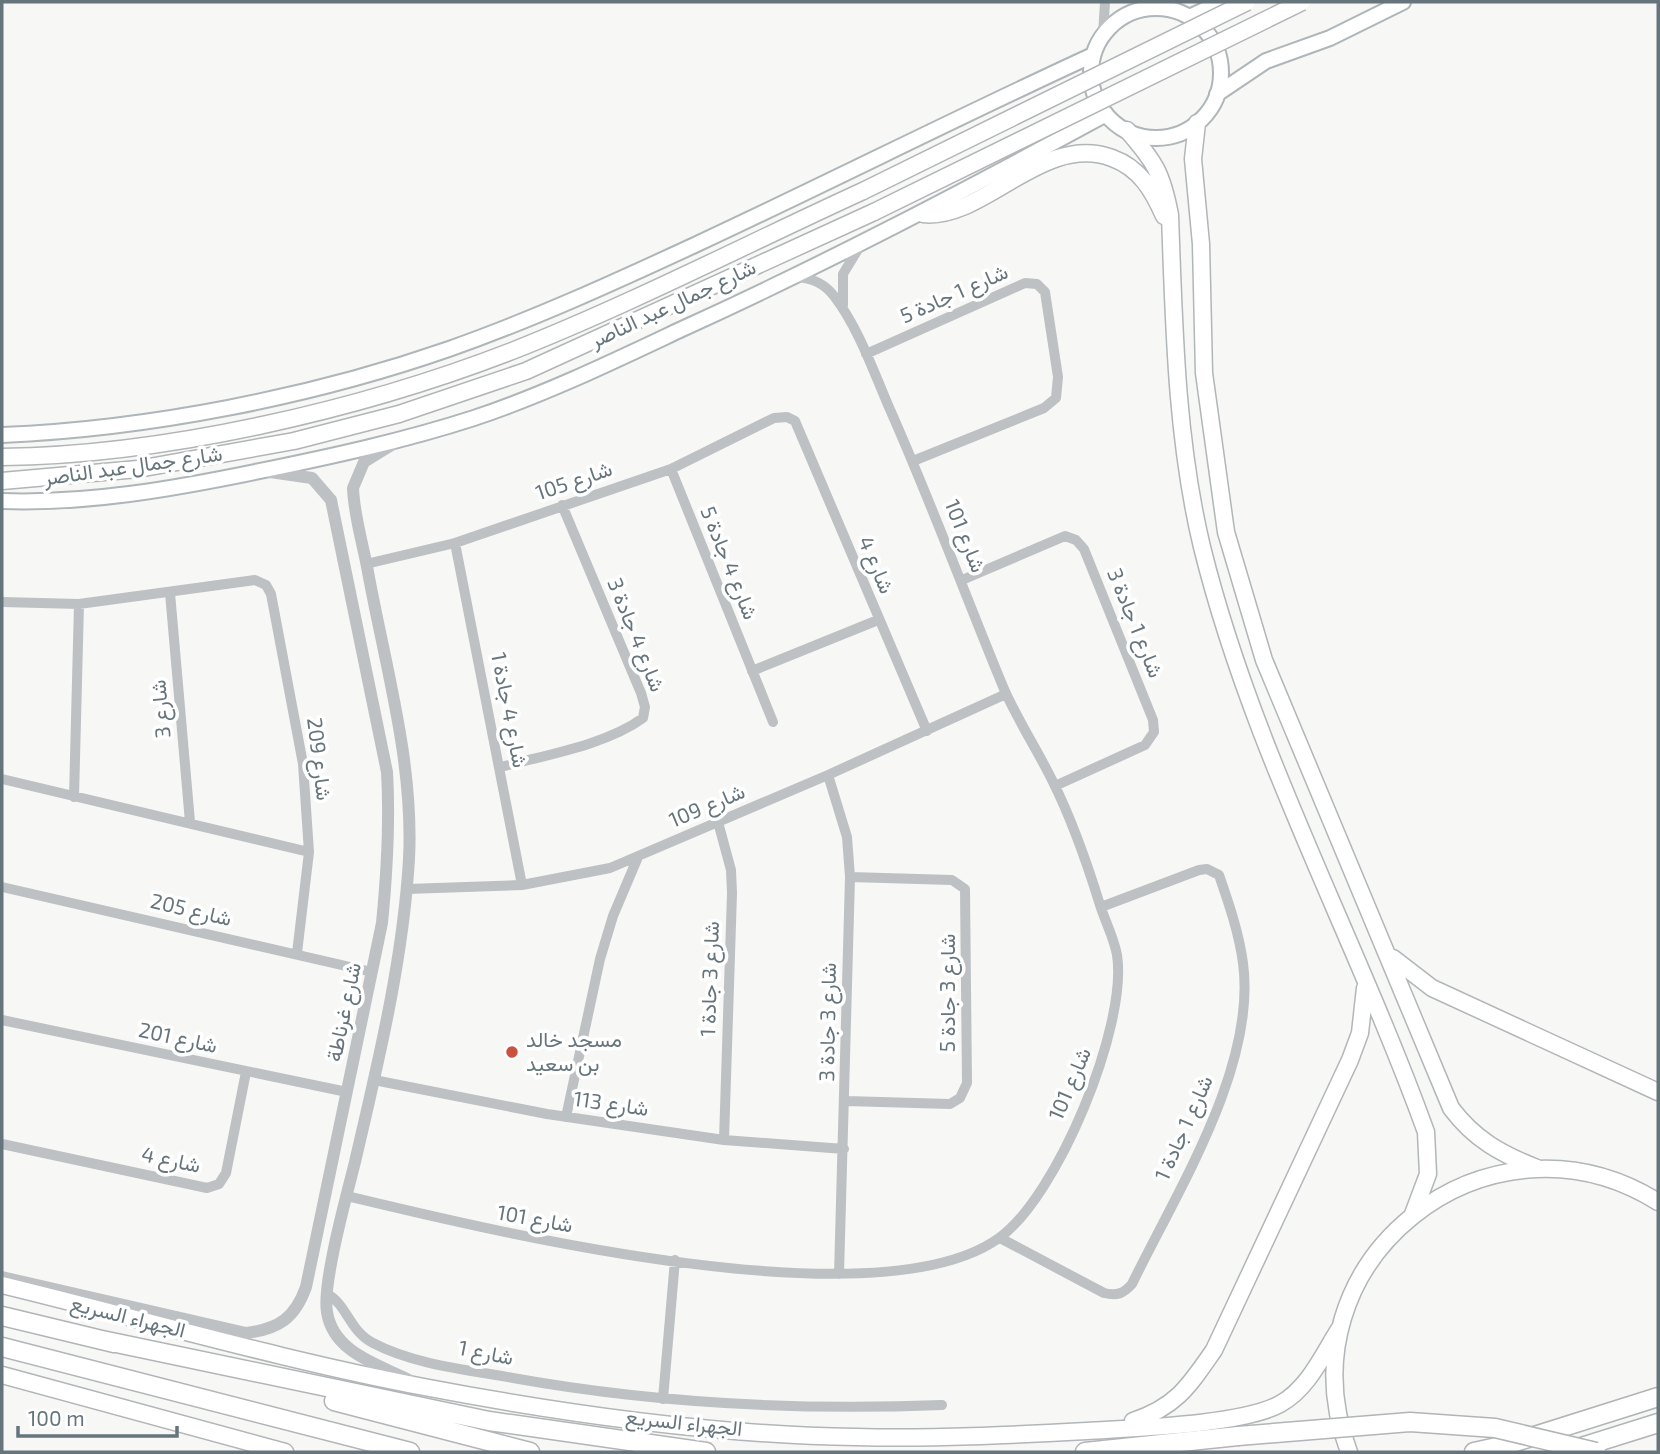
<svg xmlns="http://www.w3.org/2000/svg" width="1660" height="1454" font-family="'Exo 2',Vazirmatn,sans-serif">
	<rect width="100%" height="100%" fill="#f7f7f5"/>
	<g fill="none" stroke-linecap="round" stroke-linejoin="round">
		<defs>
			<path id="secondary" d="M1091 73a65 65 0 1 1 130 0a65 65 0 1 1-130 0Z
				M 1189,17 L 1222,2
				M 1217,94 L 1266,61 L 1330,38 L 1403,2
				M 2,435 C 148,429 311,397 449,349 C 534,319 615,282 697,244 C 830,182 960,116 1093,55
				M 2,501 C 87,504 172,489 255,472 C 329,457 403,441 474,418 C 546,394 614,361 682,329 C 827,263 966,190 1106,114"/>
			<path id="primary" d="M 1197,123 L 1193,159 L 1201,244 L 1204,373 L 1226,532 L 1264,660 L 1451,1108 C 1474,1139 1501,1154 1537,1168
				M 1127,130 C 1155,162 1162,173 1170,215 C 1174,326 1176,439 1202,547 C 1252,750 1355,936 1426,1132 L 1428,1174 L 1413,1214
				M 923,214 C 983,221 1043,132 1112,158 C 1140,168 1153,191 1164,216
				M 1393,958 L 1432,988 L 1658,1092
				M 2,1285 C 142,1319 282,1360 424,1387 C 565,1414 712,1435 856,1437 C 933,1439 1010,1435 1087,1431 C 1133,1428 1242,1425 1280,1404 C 1309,1388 1323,1354 1340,1328
				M 2,1375 L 285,1452
				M 1133,1421 C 1176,1407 1189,1386 1214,1350 L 1350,1060 L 1360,1033 L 1365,988
				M 1349,1452 C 1277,1262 1488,1096 1658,1202"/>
			<path id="trunk" d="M 2,457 C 165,455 360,410 512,351 C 631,304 747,244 863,191
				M 2,481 L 138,469 L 294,441 L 399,414 L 526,371 L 874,212"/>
			<path id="motorway" d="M 2,1316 L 114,1343
				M 102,1340 L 489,1421 L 706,1452
				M 2,1347 L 410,1452
				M 334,1401 L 530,1452
				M 1575,1449 L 1658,1423
				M 1085,1452 L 1238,1436
				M 1474,1452 L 1506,1445 L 1658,1397"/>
		</defs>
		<use href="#secondary" stroke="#afb6b9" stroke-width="18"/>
		<use href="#primary" stroke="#b1b6b8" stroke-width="19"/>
		<use href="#trunk" stroke="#b1b5b7" stroke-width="19"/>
		<use href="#motorway" stroke="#b1b5b7" stroke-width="21"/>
		<path stroke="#bdc1c4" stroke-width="10" d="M 1171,2 L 1181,13
			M 1103,35 L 1105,2
			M 843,305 L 843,274 L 860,246
			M 866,354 L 1025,283 L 1037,284 L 1045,292 L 1058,377 L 1056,398 L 1044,408 L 913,461
			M 671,469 L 773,722
			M 455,543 L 522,885
			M 366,564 L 455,543 L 671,469 L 774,418 L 787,417 L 795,421 L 927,731
			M 962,580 L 1065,536 L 1076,540 L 1084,549 L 1153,720 L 1154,732 L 1145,745 L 1055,786
			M 170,593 L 190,822
			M 2,602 L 79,604 L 255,580 L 266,585 L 271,594 L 303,764 L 309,852 L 297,953
			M 752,671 L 878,620
			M 501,767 C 545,755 606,745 643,718 L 645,707 L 641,693 L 562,505
			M 828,775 L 847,837 L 850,877 L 839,1274
			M 2,779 L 309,852
			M 74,797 L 79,604
			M 718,822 L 731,870 L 732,893 L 724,1140
			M 2,887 L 372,972
			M 407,889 L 522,885 L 610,868 L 828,775 L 1006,694
			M 2,1020 L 347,1092
			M 374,1080 L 547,1114 L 724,1140 L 844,1149
			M 846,1101 L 950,1104 L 960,1098 L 967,1083 L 965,889 L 952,880 L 850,877
			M 566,1117 L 600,959 L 613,916 L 638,857
			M 2,1144 L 207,1188 L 219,1184 L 226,1173 L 246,1072
			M 347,1196 C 489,1230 878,1325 999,1238 C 1057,1197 1128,1026 1117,955 C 1114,938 1105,921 1100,905 C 1087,863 1073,822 1053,782 C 1038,751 1018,721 1004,689 C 965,595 930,499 888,405 C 873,370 858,327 834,296 C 824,283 812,278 796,277
			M 1000,1238 L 1104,1293 C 1117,1296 1123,1294 1132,1284 C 1176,1193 1257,1067 1243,963 C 1239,933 1229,904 1219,875 L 1207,869 L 1199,870 L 1101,907
			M 327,1294 C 347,1304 349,1331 373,1343 C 411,1363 460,1369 502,1376 C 648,1403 793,1411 942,1405
			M 663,1399 L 675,1260"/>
		<path stroke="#bdc1c4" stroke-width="12" d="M 390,446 L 364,462 L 353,488 C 354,516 363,544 368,572 C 385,665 414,763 409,859 C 403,961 378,1063 355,1162 C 347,1194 322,1284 327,1312 C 333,1352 377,1364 409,1380
			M 2,1277 L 246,1333 C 279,1329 295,1318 306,1287 L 382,923 C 387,872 390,823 387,772 L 331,500 L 312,478 L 270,472"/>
		<use href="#secondary" stroke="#fff" stroke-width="14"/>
		<use href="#primary" stroke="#fff" stroke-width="16"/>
		<use href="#trunk" stroke="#fff" stroke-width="16"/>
		<use href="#motorway" stroke="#fff" stroke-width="18"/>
		<defs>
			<path id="trunk-bridge" d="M 863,191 L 1247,2
				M 874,212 L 1302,2"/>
			<path id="motorway-bridge" d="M 1238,1436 L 1410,1422 L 1495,1428 L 1596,1452"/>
		</defs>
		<use href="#trunk-bridge" stroke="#b1b5b7" stroke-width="19" stroke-linecap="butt"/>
		<use href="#motorway-bridge" stroke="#b1b5b7" stroke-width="21" stroke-linecap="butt"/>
		<use href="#trunk-bridge" stroke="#fff" stroke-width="16"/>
		<use href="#motorway-bridge" stroke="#fff" stroke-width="18"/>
	</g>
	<circle fill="#cc5040" stroke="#fff" stroke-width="2.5" cx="512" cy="1052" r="7"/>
	<g text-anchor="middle" stroke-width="7" stroke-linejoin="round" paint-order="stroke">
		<g font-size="21" fill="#66757c" stroke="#fff">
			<text transform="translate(954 294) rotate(-24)" y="7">شارع 1 جادة 5</text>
			<text transform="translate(673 304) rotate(-25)" y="7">شارع جمال عبد الناصر</text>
			<text transform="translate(133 466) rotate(-8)" y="7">شارع جمال عبد الناصر</text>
			<text transform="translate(574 481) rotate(-19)" y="7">شارع 105</text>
			<text transform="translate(965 536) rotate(68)" y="7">شارع 101</text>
			<text transform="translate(729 563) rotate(68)" y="7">شارع 4 جادة 5</text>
			<text transform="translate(876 565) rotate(67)" y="7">شارع 4</text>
			<text transform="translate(1135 623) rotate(68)" y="7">شارع 1 جادة 3</text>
			<text transform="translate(636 635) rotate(68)" y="7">شارع 4 جادة 3</text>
			<text transform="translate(161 709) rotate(-95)" y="7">شارع 3</text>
			<text transform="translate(509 710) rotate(79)" y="7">شارع 4 جادة 1</text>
			<text transform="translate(319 759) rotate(83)" y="7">شارع 209</text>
			<text transform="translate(707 806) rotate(-23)" y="7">شارع 109</text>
			<text transform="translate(191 910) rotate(13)" y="7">شارع 205</text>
			<text transform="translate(710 979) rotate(-88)" y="7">شارع 3 جادة 1</text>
			<text transform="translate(948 993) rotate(-90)" y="7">شارع 3 جادة 5</text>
			<text transform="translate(344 1012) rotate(-78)" y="7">شارع غرناطة</text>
			<text transform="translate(828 1022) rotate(-89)" y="7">شارع 3 جادة 3</text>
			<text transform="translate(178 1038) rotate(12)" y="7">شارع 201</text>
			<text transform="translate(1070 1084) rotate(-67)" y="7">شارع 101</text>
			<text transform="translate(611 1104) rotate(8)" y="7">شارع 113</text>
			<text transform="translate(1184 1128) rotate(-66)" y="7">شارع 1 جادة 1</text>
			<text transform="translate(171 1160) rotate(12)" y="7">شارع 4</text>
			<text transform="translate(535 1219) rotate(10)" y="7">شارع 101</text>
			<text transform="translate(128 1317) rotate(14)" y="7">الجهراء السريع</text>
			<text transform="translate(486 1353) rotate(11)" y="7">شارع 1</text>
			<text transform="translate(684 1423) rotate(6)" y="7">الجهراء السريع</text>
		</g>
		<g font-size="21" fill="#66757c" stroke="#fff" text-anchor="start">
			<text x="526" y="1047">مسجد خالد<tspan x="526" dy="24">بن سعيد</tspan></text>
		</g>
	</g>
	<rect width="1660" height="1454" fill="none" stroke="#66757c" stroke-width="7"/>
	<path d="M18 1426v10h159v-10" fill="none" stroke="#66757c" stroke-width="3.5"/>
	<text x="28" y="1426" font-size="21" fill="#66757c" stroke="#ffffff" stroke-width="5" paint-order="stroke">100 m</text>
</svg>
